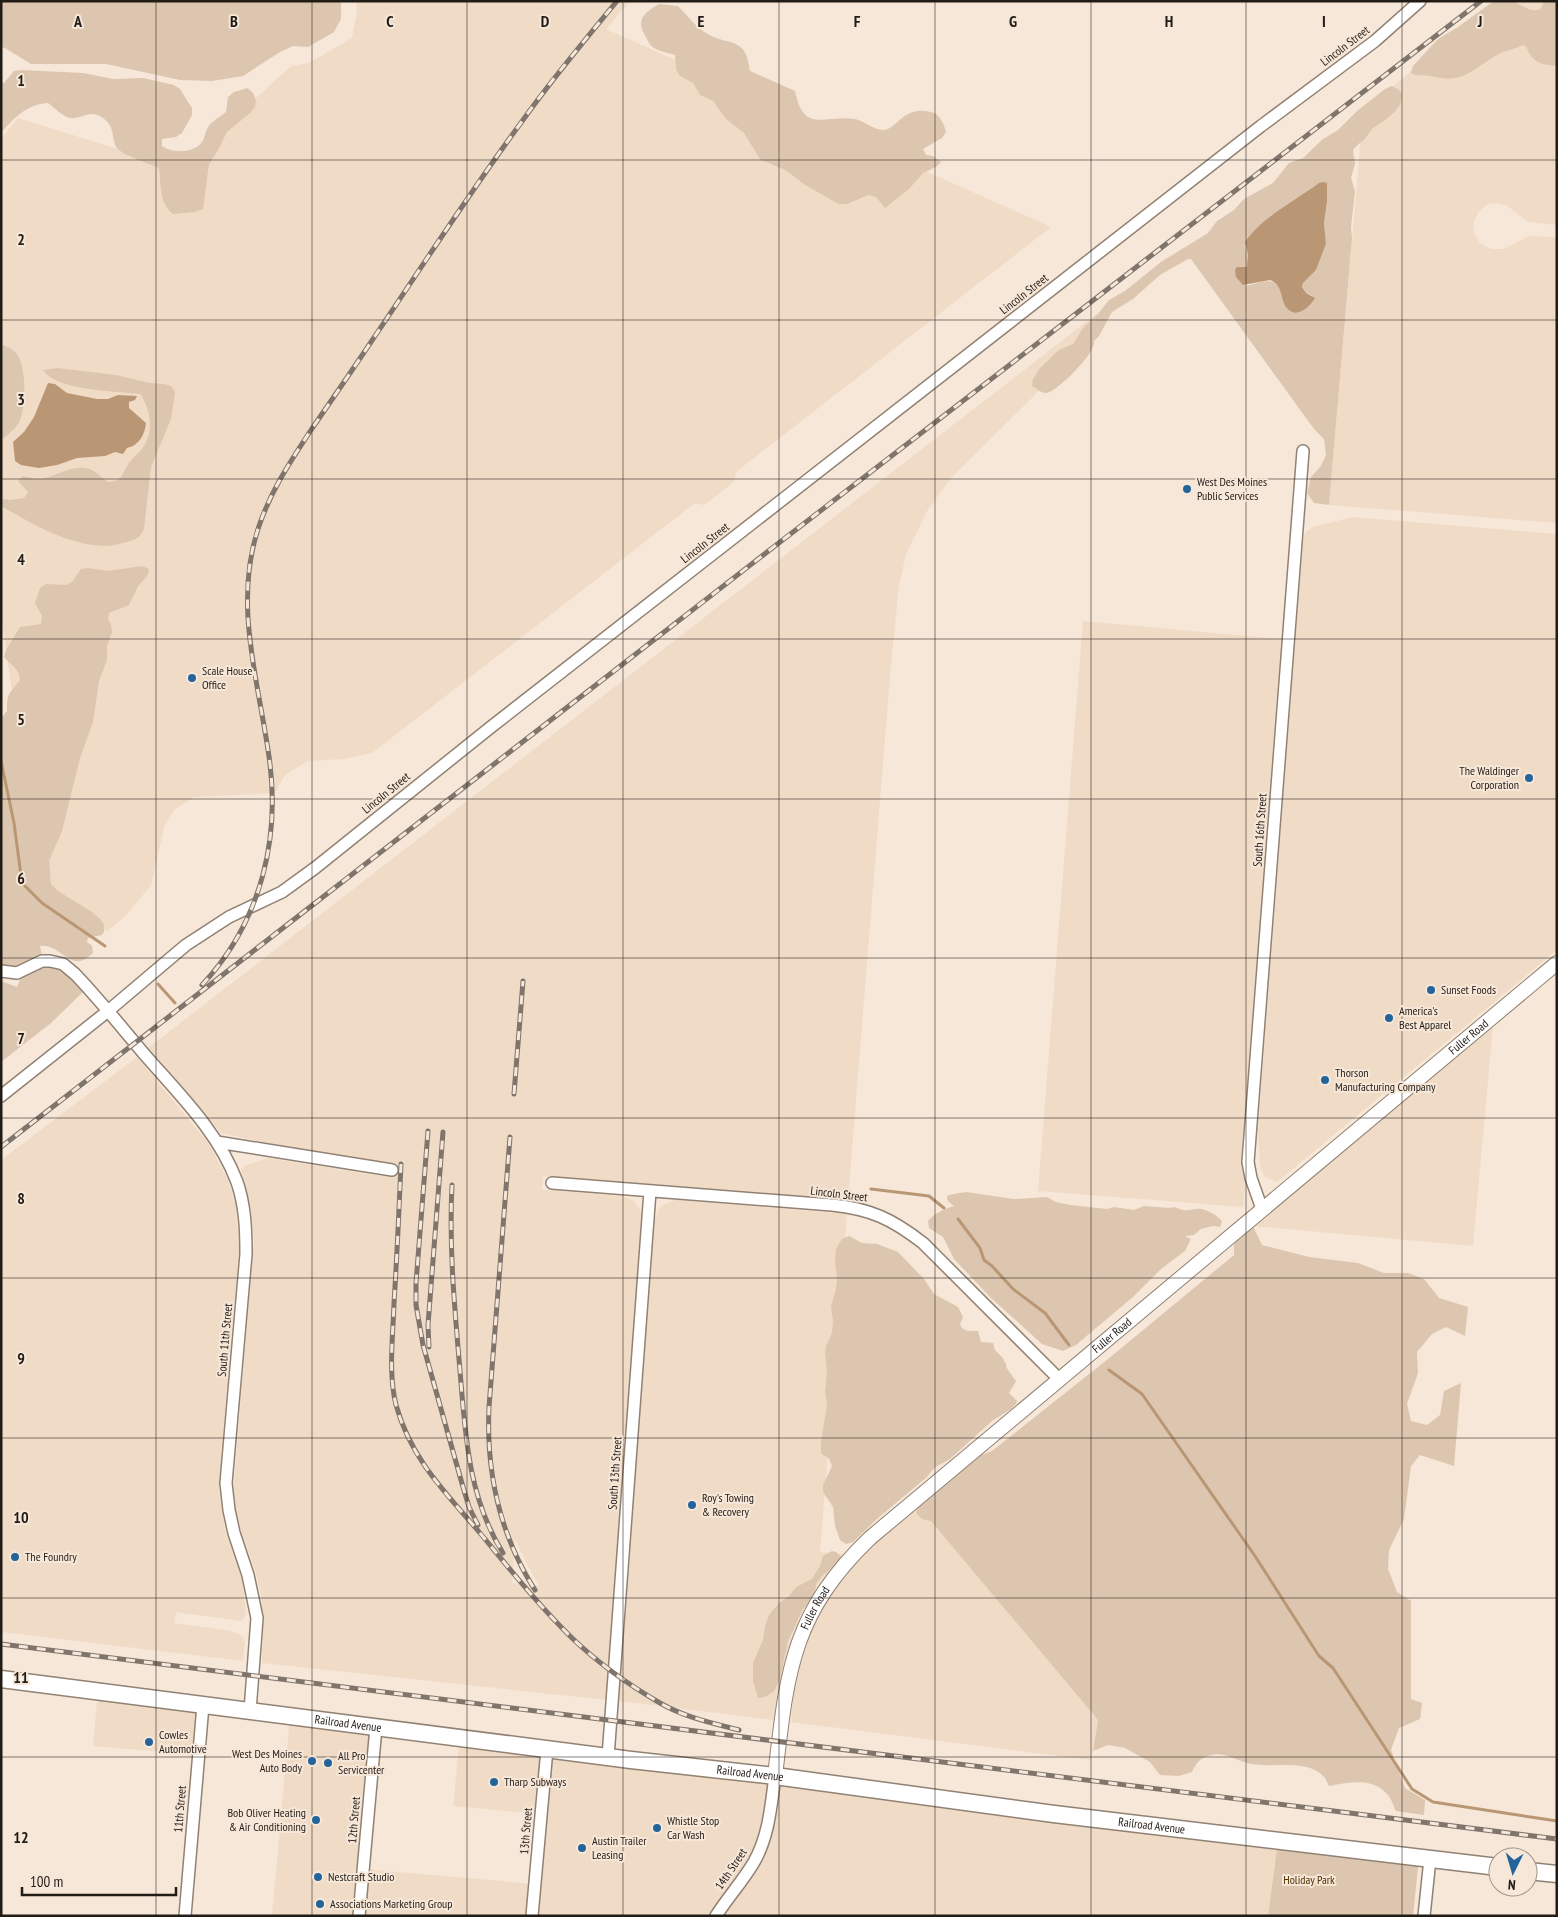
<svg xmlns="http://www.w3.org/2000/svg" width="1558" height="1917" font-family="'PT Sans Narrow',sans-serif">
	<rect width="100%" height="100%" fill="#f7e7d8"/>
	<path fill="#f0dbc6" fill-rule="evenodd" d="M 356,1 L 630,1 L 606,29 L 1051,227 L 736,472 L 734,482 L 704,505 L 695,503 L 372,753 L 344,759 L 308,761 L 285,775 L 275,793 L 194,797 L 174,810 L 164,828 L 151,885 L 126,916 L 107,931 L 78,919 L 39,887 L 1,613 L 1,140 L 3,136 L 18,118 L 179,168 L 291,66 L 309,63 L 352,38 L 357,11 Z
		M 1498,1 L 1557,1 L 1557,225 L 1528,222 L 1506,205 L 1494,203 L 1488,204 L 1479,211 L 1474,222 L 1473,228 L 1474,233 L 1480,243 L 1491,249 L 1504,249 L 1529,236 L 1557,237 L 1557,523 L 1329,505 L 1363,113 L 1392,87 Z
		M 1108,305 L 1107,318 L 1029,401 L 950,479 L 927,511 L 906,554 L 899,586 L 891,664 L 848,1200 L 543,1176 L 542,1190 L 623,1196 L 634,1201 L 638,1206 L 642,1215 L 642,1225 L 607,1700 L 262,1663 L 263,1622 L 261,1596 L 256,1573 L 240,1528 L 235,1504 L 234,1484 L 254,1241 L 252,1215 L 241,1169 L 244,1166 L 268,1158 L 386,1177 L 385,1162 L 270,1144 L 221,1133 L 148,1048 ZM 515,1539 L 526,1562 L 539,1586 L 512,1583 Z
		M 1353,517 L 1557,534 L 1557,950 L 1277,1182 L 1265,1177 L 1260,1168 L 1258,1131 L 1303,538 L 1306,532 L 1313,527 Z
		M 1083,621 L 1281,639 L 1241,1161 L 1245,1187 L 1243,1207 L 1038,1191 Z
		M 1493,1026 L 1473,1246 L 1253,1226 Z
		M 137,1057 L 209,1144 L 228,1180 L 236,1207 L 239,1250 L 220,1465 L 219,1492 L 225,1530 L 243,1583 L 246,1614 L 244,1619 L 240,1621 L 176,1612 L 174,1623 L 231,1631 L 242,1636 L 245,1642 L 243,1661 L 1,1632 L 1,1160 Z
		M 675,1200 L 847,1214 L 820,1552 L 846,1554 L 816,1592 L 801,1619 L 786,1664 L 774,1720 L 619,1701 L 654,1219 L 661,1206 Z
		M 918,1505 L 1098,1720 L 1091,1760 L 791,1722 L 795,1672 L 800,1653 L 825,1600 L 862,1554 Z
		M 98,1691 L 203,1705 L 199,1755 L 93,1746 Z
		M 290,1716 L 376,1727 L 363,1869 L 535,1884 L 541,1814 L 453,1806 L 460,1738 L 1278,1841 L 1268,1916 L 272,1916 Z"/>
	<path fill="#ddc6af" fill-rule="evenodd" d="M 1,1 L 341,1 L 341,19 L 334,32 L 308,47 L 293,46 L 280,52 L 243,76 L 212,81 L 180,80 L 106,64 L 31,64 L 5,48 L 1,47 Z
		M 1498,1 C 1502,1 1506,1 1510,1 C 1522,3 1528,14 1541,9 L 1544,1 L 1557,1 L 1557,66 C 1539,64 1533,63 1526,46 L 1522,45 C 1514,50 1505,50 1497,55 C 1470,71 1464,84 1430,76 C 1423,74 1418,77 1411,73 L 1413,66 L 1438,39 L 1458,27 L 1491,3 Z
		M 659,4 L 678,6 C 686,14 694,25 703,31 C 726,48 746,33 750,71 L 795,91 C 804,135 825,114 855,119 C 864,121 874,130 883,130 C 897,130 903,105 931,112 C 940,114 944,124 946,132 L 942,138 L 923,149 L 926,155 L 933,156 L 941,162 L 936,167 L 923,173 L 909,189 L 885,208 L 876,197 L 868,195 L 847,204 L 839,204 L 805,185 L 787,171 L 760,159 L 744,133 L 726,119 L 713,101 L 700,95 L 693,83 L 680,76 L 676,69 L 675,55 C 669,53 662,52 656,49 C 651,47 648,42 646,37 C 635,20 644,13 659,4 Z
		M 21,70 L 83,73 L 113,79 L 143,78 L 174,85 L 180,89 L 188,102 L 192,108 L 192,115 L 182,133 L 176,137 L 162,139 L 162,146 C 172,153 193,154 202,142 C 205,138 205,132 208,127 C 212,121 221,116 226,112 L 228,97 L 234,92 L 248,88 L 253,93 L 256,100 L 255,107 L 250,113 L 227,132 L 217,152 L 209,164 L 203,209 L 195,212 L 173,214 C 159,203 161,184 159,168 C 148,163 124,156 117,148 C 111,140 116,127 103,118 C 90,108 81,120 70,118 C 62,116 55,108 48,103 C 27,104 14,118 1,133 L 1,83 L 4,83 L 14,71 Z
		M 1391,86 L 1398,89 L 1402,94 C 1403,110 1386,119 1375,127 C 1371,129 1370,133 1367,136 C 1363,142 1357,144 1353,150 L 1355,164 L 1351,178 L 1355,191 L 1351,227 L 1352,238 L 1329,505 L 1314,503 L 1307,493 L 1311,477 L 1321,466 L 1326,455 L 1324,439 L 1314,429 L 1191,259 L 1188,259 L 1160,275 L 1133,299 L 1112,312 L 1099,336 L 1094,341 C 1094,343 1093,348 1092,349 C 1088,359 1057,392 1046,393 C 1041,393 1037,389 1032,386 L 1033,379 L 1040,368 L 1059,350 L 1073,344 L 1084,327 L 1098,314 L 1109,300 L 1125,291 L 1161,262 L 1208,233 L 1217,221 L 1234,210 L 1244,199 L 1273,183 L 1289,163 L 1303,158 L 1323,139 L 1338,130 L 1357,111 L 1385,89 ZM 1298,198 L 1327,202 L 1324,223 L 1326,244 L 1316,270 L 1303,283 L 1302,287 L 1306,293 L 1313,296 L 1286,306 C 1278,276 1274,279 1246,286 L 1237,267 L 1247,267 L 1249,264 C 1249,258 1245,251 1245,245 C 1247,232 1287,205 1298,198 Z
		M 1,344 C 5,346 11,348 15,352 C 27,363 27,410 18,424 C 14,430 6,436 1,441 Z
		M 57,368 L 116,375 L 150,383 L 164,384 L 171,386 L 175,392 L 171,419 L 151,467 L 144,529 C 140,539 134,540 123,543 C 118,544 111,546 105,546 C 67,545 33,524 1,506 L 3,499 L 10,500 L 24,498 L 28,492 L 18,481 L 23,476 C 28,477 34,479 39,479 C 57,477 73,462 92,470 C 98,473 103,479 108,482 C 124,481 121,474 129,463 C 134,456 143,450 146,442 C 154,427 149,406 140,394 C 116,391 56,391 43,370 Z
		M 142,566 L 149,569 L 148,575 L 138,586 L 129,605 L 109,613 L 108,619 L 111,625 L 112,632 L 107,646 L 107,660 L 99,681 L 93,722 L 80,758 L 62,831 L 49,861 L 51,884 L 58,891 L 92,912 L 100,919 L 104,925 L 104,932 L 102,935 L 88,938 L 87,942 L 92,946 L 93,953 C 70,976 62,943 40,946 L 42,956 L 16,968 L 1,965 L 1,718 L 7,711 C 7,691 9,695 20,680 C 19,667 11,666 4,657 L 6,650 L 20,627 L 41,624 L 42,616 L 35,603 L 40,588 L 46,584 L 66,585 L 72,582 L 81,569 L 88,568 L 108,571 Z
		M 50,965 L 59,968 L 60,971 L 62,968 L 86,989 L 51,1023 L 1,1062 L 1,981 L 17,987 L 21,977 L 39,967 Z
		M 966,1192 L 1014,1199 L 1047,1197 L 1056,1202 L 1070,1205 L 1107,1209 L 1114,1207 L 1134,1210 L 1144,1206 L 1170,1208 L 1175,1207 C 1184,1212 1187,1210 1196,1209 C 1204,1207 1217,1215 1222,1221 L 1220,1227 L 1213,1226 L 1201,1229 L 1194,1235 L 1185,1236 L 1191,1239 L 1185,1251 L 1161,1269 L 1133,1297 L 1076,1345 L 1063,1351 L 1042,1344 L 991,1298 L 954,1259 L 943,1237 L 929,1228 L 928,1221 C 933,1214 946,1208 954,1206 L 948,1201 L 947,1198 L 948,1195 Z
		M 1253,1226 L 1262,1245 L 1309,1257 L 1358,1263 L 1384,1273 L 1408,1273 L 1424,1279 L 1439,1298 L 1468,1307 L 1465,1336 L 1446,1327 L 1432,1334 L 1417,1352 L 1418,1373 L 1407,1404 L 1411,1421 L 1427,1425 L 1440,1415 L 1444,1391 L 1461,1383 L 1454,1466 L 1420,1455 L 1411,1466 L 1404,1519 L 1389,1550 L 1388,1569 L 1397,1592 L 1411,1601 L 1411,1699 L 1422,1703 L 1420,1719 L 1399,1728 L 1391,1750 L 1405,1788 L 1425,1800 L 1424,1815 L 1396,1811 C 1393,1805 1391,1797 1386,1793 C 1371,1777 1347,1783 1329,1786 C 1327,1783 1326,1778 1323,1776 C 1308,1759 1271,1768 1252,1764 C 1239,1762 1224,1751 1211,1755 C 1200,1758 1196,1763 1192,1772 L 1179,1776 L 1160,1775 L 1150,1762 L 1125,1748 L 1108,1745 L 1093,1751 L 1098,1720 L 931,1521 L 922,1519 L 916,1513 L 920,1502 L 973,1458 L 992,1451 L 1108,1359 L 1234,1255 L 1234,1242 Z
		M 849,1236 L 862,1243 L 877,1244 L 898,1252 L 924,1279 L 934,1294 L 958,1307 L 963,1317 L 960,1324 C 962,1332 971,1331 978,1331 L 981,1342 L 993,1343 L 995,1350 L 1002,1357 L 1006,1364 L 1006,1367 L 1016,1381 L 1009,1393 L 1017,1401 L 1016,1404 L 1011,1409 L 992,1421 L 950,1459 L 934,1468 L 927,1477 L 878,1518 L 853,1542 L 846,1544 L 840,1540 L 835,1526 L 833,1507 L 823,1492 L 823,1485 L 832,1466 L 829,1459 L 821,1453 L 821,1442 L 827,1405 L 825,1391 L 827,1373 L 825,1353 L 826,1346 L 832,1333 L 833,1321 L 831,1306 L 836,1289 L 837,1278 L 835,1263 L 836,1249 L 842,1239 Z
		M 832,1551 L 836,1552 L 841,1557 L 840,1561 L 822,1576 L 816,1584 L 815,1596 L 803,1609 L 788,1641 L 780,1679 L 774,1691 L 765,1697 L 758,1698 L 753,1681 L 753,1663 L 763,1640 L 765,1626 L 769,1615 L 779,1603 L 789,1596 L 796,1587 L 812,1579 L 820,1566 L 823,1556 Z
		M 1278,1841 L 1419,1858 L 1413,1916 L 1268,1916 Z"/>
	<path fill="#ba9774" d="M 1323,182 L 1327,183 L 1327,202 L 1324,223 L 1326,244 L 1316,270 L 1303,283 L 1302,287 L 1306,293 L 1315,298 C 1309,308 1295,320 1286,307 C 1280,298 1283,285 1270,280 L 1243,285 L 1236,277 L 1235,270 L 1237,267 L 1247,267 L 1248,256 L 1245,242 C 1262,217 1295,201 1319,183 Z
		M 48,383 L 55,384 L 67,393 L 97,399 L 108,399 L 118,395 L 137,396 L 135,400 L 129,402 L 129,408 L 146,423 C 145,434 139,446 127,448 L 123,454 L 115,452 L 105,456 L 77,458 L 57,465 L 39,468 L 21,465 L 15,461 L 13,442 L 24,432 L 34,417 Z"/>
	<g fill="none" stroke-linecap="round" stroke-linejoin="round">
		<path stroke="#ba9774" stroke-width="3" d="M 1,761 L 14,823 L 22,883 L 42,903 L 105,946
			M 158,984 L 175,1003
			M 871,1189 L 929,1196 L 944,1208
			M 958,1219 L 980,1248 L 984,1260 L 992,1266 L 1013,1289 L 1045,1313 L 1069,1345
			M 1109,1370 L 1142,1394 L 1255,1556 L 1319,1656 L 1333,1668 L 1412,1789 L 1433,1802 L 1557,1821"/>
		<defs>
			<path id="minor" d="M 1,971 L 17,973 L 42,961 L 50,961 L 63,964 L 75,974 C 100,1000 122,1028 145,1055 C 179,1094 219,1133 237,1182 C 245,1205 246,1229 246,1254 L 226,1483 L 229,1510 L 234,1533 L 248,1575 L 257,1618 L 250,1711
				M 1,1096 L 108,1011 L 186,945 L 229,917 L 282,892 L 315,868 L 491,727 L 1051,290 L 1261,126 L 1375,41 L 1420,1
				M 217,1142 L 392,1170
				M 552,1183 L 832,1205 C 871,1209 892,1219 923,1243 L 1059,1379
				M 1262,1209 L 1251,1178 L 1248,1162 L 1303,451
				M 608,1757 L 650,1191
				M 185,1916 L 203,1705
				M 359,1916 L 376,1727
				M 532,1916 L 547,1749
				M 716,1916 C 728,1897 743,1881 754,1862 C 769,1836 771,1805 775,1776
				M 1424,1916 L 1430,1859"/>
			<g id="tertiary">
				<path id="s1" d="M 775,1776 C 787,1673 791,1614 870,1538 L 1557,963"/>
			</g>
			<g id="secondary">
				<path id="s2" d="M 1,1679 L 631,1760 L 775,1776 L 1054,1814 L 1498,1867"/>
				<path d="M 1528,1871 L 1557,1874"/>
			</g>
		</defs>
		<use href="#minor" stroke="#908173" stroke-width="14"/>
		<use href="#tertiary" stroke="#908173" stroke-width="16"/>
		<use href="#secondary" stroke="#908173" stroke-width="19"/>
		<use href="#minor" stroke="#fff" stroke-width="11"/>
		<use href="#tertiary" stroke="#fff" stroke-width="14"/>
		<use href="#secondary" stroke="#fff" stroke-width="16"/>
		<defs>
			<path id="rail" d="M 202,985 C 262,921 282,835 268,750 C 257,676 234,603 258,529 C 270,492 290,462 311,430 C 331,401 351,372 371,342 C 421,268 470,192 523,120 C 552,79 585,40 617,1
				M 514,1094 L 523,981
				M 428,1131 L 416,1283 L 416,1305 L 423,1345 L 463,1487 L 469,1507 L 478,1525
				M 510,1137 L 489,1407 C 486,1472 500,1535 535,1590
				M 1,1147 L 771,549 L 1481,1
				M 401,1164 C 399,1210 397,1257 394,1303 C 393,1337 388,1372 396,1405 C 411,1459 445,1492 480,1533 C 509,1568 539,1606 572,1638 C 598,1663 629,1685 660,1703 C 684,1717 712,1723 739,1730
				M 452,1185 C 449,1244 454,1301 459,1359 C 465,1426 466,1494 503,1553
				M 429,1347 L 428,1325 L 443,1132
				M 1,1644 L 1557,1839"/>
		</defs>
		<use href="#rail" stroke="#7f756c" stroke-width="5"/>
		<use href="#rail" stroke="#f7e7d8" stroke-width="3" stroke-dasharray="9" stroke-linecap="butt"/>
	</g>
	<path fill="none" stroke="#221c17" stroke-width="1" stroke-opacity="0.55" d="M 156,1 L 156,1916M 312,1 L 312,1916M 467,1 L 467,1916M 623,1 L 623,1916M 779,1 L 779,1916M 935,1 L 935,1916M 1091,1 L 1091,1916M 1246,1 L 1246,1916M 1402,1 L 1402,1916M 1,160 L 1557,160M 1,320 L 1557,320M 1,479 L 1557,479M 1,639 L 1557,639M 1,799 L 1557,799M 1,958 L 1557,958M 1,1118 L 1557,1118M 1,1278 L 1557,1278M 1,1438 L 1557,1438M 1,1598 L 1557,1598M 1,1757 L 1557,1757"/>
	<g fill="#23659b" stroke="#f7e7d8" stroke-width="2">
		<circle cx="1187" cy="489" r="5"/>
		<circle cx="192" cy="678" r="5"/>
		<circle cx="1529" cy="778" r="5"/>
		<circle cx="1431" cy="990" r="5"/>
		<circle cx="1389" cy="1018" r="5"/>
		<circle cx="1325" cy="1080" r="5"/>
		<circle cx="692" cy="1505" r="5"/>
		<circle cx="15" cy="1557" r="5"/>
		<circle cx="149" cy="1742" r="5"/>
		<circle cx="312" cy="1761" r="5"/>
		<circle cx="328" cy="1763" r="5"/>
		<circle cx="494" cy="1782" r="5"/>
		<circle cx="316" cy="1820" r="5"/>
		<circle cx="657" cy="1828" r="5"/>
		<circle cx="582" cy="1848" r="5"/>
		<circle cx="318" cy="1877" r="5"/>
		<circle cx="320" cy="1904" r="5"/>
	</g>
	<g text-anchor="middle" stroke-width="4" stroke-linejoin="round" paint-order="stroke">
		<g font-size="12" fill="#221c17" stroke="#f7e7d8">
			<text transform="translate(1345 46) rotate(-37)" y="4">Lincoln Street</text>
			<text transform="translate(1024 294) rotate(-38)" y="4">Lincoln Street</text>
			<text transform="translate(705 543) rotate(-38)" y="4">Lincoln Street</text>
			<text transform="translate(386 793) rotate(-39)" y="4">Lincoln Street</text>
			<text transform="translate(1260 830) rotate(-86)" y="4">South 16th Street</text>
			<text dy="4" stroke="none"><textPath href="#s1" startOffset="1044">Fuller Road</textPath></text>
			<text transform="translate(839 1194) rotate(7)" y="4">Lincoln Street</text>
			<text dy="4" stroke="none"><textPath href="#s1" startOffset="579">Fuller Road</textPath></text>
			<text transform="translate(225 1340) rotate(-85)" y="4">South 11th Street</text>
			<text transform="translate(615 1473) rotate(-86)" y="4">South 13th Street</text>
			<text dy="4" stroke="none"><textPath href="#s1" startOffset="174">Fuller Road</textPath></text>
			<text dy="4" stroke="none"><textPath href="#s2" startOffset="350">Railroad Avenue</textPath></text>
			<text dy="4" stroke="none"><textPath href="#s2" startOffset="755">Railroad Avenue</textPath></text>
			<text transform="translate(180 1809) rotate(-85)" y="4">11th Street</text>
			<text transform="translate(354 1820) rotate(-85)" y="4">12th Street</text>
			<text dy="4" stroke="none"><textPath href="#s2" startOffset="1160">Railroad Avenue</textPath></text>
			<text transform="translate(526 1831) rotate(-85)" y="4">13th Street</text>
			<text transform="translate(731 1869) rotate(-56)" y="4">14th Street</text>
		</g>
		<g font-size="12" fill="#221c17" stroke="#f7e7d8" text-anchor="start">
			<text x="1197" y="486">West Des Moines<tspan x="1197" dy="14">Public Services</tspan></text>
			<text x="202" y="675">Scale House<tspan x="202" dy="14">Office</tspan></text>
			<text x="1519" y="775" text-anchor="end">The Waldinger<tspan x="1519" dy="14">Corporation</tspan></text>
			<text x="1441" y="994">Sunset Foods</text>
			<text x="1399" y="1015">America's<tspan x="1399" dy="14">Best Apparel</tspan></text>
			<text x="1335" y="1077">Thorson<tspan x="1335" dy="14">Manufacturing Company</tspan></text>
			<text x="702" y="1502">Roy's Towing<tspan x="702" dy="14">&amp; Recovery</tspan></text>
			<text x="25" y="1561">The Foundry</text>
			<text x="159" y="1739">Cowles<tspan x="159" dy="14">Automotive</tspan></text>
			<text x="302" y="1758" text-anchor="end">West Des Moines<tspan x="302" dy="14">Auto Body</tspan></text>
			<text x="338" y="1760">All Pro<tspan x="338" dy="14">Servicenter</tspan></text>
			<text x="504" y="1786">Tharp Subways</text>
			<text x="306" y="1817" text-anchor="end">Bob Oliver Heating<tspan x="306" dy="14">&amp; Air Conditioning</tspan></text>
			<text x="667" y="1825">Whistle Stop<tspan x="667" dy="14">Car Wash</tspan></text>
			<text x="592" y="1845">Austin Trailer<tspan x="592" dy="14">Leasing</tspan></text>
			<text x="328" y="1881">Nestcraft Studio</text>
			<text x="330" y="1908">Associations Marketing Group</text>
		</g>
		<g font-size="12" fill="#502e00" stroke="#f7e7d8">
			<text x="1309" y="1884">Holiday Park</text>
		</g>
	</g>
	<g font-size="16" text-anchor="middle" font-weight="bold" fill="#221c17" stroke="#f7e7d8" stroke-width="4" stroke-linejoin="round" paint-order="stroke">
		<text x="78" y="27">A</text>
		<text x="234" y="27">B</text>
		<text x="390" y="27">C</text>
		<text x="545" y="27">D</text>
		<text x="701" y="27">E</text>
		<text x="857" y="27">F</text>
		<text x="1013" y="27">G</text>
		<text x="1169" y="27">H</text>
		<text x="1324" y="27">I</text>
		<text x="1480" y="27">J</text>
		<text x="21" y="86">1</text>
		<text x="21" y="245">2</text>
		<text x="21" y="405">3</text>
		<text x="21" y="565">4</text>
		<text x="21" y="725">5</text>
		<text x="21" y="884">6</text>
		<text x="21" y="1044">7</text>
		<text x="21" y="1204">8</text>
		<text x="21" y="1364">9</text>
		<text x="21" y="1523">10</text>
		<text x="21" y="1683">11</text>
		<text x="21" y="1843">12</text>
	</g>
	<rect width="1558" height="1917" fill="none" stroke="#221c17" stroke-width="5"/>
	<g transform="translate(1513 1872) rotate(185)"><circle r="24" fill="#f7e7d8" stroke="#a2968b"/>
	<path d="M0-4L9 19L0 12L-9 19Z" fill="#23659b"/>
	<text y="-8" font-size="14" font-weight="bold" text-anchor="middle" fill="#221c17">N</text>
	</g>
	<path d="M22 1887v8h154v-8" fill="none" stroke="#221c17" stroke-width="2.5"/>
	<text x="30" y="1887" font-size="15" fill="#221c17" stroke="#f7e7d8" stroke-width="4" paint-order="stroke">100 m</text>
</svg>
